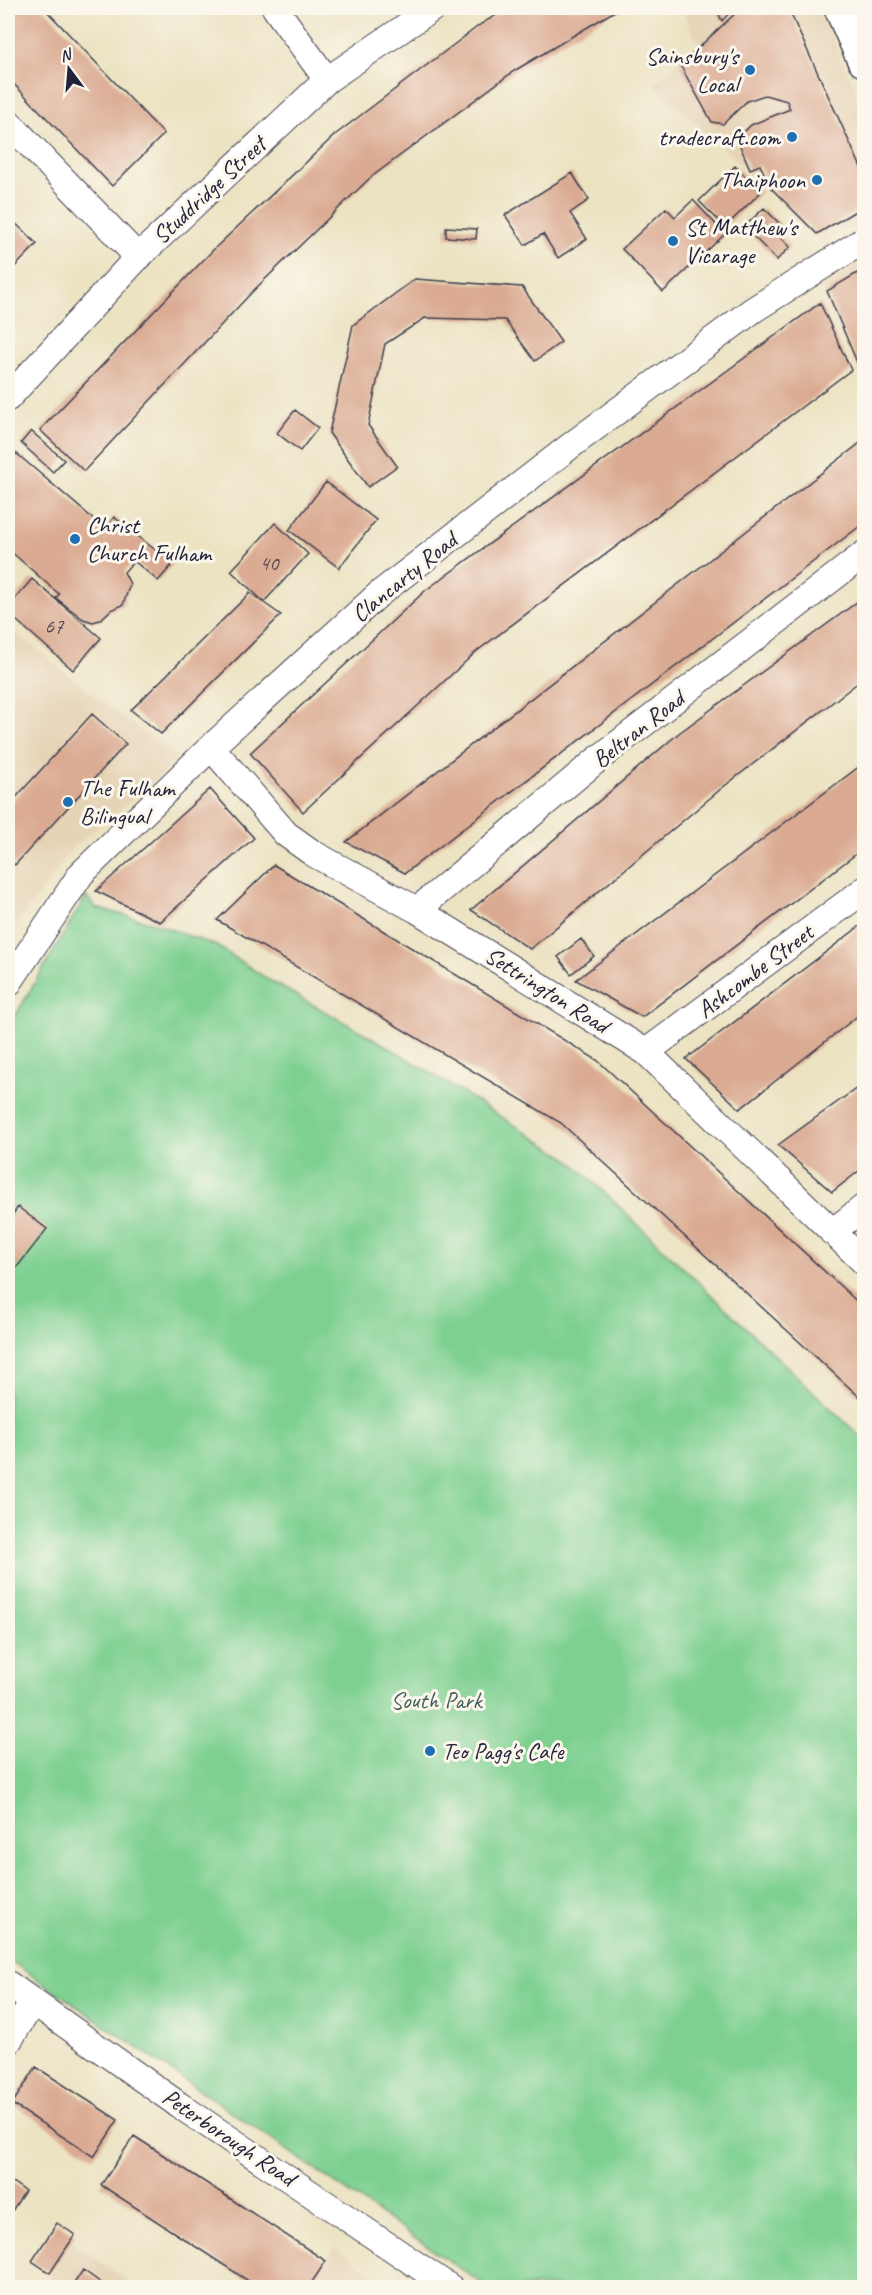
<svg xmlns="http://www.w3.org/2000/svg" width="872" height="2295" font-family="Caveat,sans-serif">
	<rect width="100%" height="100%" fill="#fbf7ec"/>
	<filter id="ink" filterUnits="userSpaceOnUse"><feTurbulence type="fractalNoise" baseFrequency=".0167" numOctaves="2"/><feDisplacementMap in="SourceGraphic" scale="12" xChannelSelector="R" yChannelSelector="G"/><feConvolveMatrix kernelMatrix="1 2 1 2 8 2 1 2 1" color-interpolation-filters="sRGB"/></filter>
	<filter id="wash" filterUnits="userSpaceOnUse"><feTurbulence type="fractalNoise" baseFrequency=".008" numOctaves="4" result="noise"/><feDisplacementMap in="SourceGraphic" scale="24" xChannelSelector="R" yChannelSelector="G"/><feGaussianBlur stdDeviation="1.35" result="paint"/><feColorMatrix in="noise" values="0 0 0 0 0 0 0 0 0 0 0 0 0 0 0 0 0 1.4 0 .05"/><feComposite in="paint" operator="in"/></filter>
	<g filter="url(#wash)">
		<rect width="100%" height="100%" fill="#ece3c3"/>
		<path fill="#e6d4b7" d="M 681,8 L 820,8 L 864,110 L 864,219 L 821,244 L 731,155 L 653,84 L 698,44 Z
			M 864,252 L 864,386 L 818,279 Z
			M 8,626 L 99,700 L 181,759 L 75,846 L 8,936 Z
			M 72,2243 L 137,2287 L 42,2288 Z
			M 335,2247 L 378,2277 L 371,2287 L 308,2288 Z"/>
		<path fill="#7ed091" stroke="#507966" stroke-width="1.5" d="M 86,896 L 96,908 L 151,922 L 217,946 L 272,982 L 387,1046 L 569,1159 L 864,1440 L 864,2287 L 487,2287 L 8,1959 L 8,1028 Z"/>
		<g id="blocks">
			<path fill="#daaa92" d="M 8,8 L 44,8 L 164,134 L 112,186 L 8,78 Z
				M 508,8 L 620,8 L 514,71 L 370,178 L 253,291 L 84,471 L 40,430 L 214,249 L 336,134 L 481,24 Z
				M 716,8 L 734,8 L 722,21 Z
				M 741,8 L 788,8 L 864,174 L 864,206 L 817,234 L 771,188 L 760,165 L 750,169 L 737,139 L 751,125 L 790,109 L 787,101 L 765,95 L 747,101 L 723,124 L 712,122 L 680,65 Z
				M 735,166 L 761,192 L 725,227 L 699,201 Z
				M 572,173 L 589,200 L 570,213 L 587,239 L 558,258 L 543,234 L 525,245 L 505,215 Z
				M 693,200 L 725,234 L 663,292 L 622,249 L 666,208 L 675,217 Z
				M 764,208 L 783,227 L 777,233 L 790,247 L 777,260 L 744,227 Z
				M 8,216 L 37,244 L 8,274 Z
				M 446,227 L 477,229 L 476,239 L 446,237 Z
				M 864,269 L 864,379 L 827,291 Z
				M 415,279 L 522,287 L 561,342 L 535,361 L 505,320 L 425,318 L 385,344 L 368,425 L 397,466 L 368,487 L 329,433 L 353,325 Z
				M 820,303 L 851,370 L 477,651 L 303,812 L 250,753 L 426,590 Z
				M 295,410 L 318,428 L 300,451 L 277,433 Z
				M 31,431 L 64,460 L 53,472 L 21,443 Z
				M 864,440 L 864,523 L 405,873 L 346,842 Z
				M 16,453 L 105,529 L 114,517 L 173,564 L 158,581 L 134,561 L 124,572 L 130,584 L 123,605 L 111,610 L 100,620 L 93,622 L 83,619 L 56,598 L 59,594 L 8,549 L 8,462 Z
				M 326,482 L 376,520 L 339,568 L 289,530 Z
				M 275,523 L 308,554 L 264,602 L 231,571 Z
				M 32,579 L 101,638 L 73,670 L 8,613 L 8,607 Z
				M 250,593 L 281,615 L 161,734 L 131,710 Z
				M 864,597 L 864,678 L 722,788 L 530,949 L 471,910 L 679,733 Z
				M 92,714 L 126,744 L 15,865 L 8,858 L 8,806 Z
				M 864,763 L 864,848 L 642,1017 L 576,980 Z
				M 210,789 L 254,838 L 160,922 L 96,891 Z
				M 274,865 L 597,1060 L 621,1082 L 864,1308 L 864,1401 L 561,1123 L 217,920 Z
				M 864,923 L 864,1011 L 740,1109 L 686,1059 Z
				M 581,939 L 594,956 L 571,974 L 558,957 Z
				M 864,1083 L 864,1167 L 832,1192 L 778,1145 Z
				M 18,1207 L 47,1229 L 14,1271 L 8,1266 L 8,1221 Z
				M 36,2067 L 118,2120 L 94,2157 L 12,2104 Z
				M 134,2136 L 326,2261 L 308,2288 L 259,2288 L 101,2185 Z
				M 8,2179 L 25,2191 L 8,2217 Z
				M 57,2223 L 75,2235 L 50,2273 L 32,2261 Z
				M 83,2270 L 101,2283 L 97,2288 L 71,2288 Z"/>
		</g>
	</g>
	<g filter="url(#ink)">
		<use href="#blocks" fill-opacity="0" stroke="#403f4f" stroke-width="1.5"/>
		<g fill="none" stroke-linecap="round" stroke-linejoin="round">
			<defs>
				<path id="minor" d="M 275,8 L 327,80
					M 8,122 L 138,257
					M 8,398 L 138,257 L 327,80 L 433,8
					M 211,747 L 286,834 L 314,854 L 417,910 L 646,1052 L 864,1262
					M 417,910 L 598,759 L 864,554
					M 8,984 L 81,874 L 211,747 L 379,594 L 569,447 L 753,310 L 864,240
					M 646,1052 L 864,890
					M 832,1232 L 864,1207
					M 8,1984 L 179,2105 L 451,2288
					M 8,2042 L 33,2002"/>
				<path id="primary" d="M 841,8 L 864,60"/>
			</defs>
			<use href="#minor" stroke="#403f4f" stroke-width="28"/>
			<use href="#primary" stroke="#403f4f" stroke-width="36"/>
			<use href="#minor" stroke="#fff" stroke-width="26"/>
			<use href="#primary" stroke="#fff" stroke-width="33"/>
		</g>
	</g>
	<g fill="#1f6fb2" stroke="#fbf7ec" stroke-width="2">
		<circle cx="750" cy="70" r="6"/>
		<circle cx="792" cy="137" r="6"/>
		<circle cx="817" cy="180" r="6"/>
		<circle cx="673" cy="241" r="6"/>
		<circle cx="75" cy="539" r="6"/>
		<circle cx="68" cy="802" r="6"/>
		<circle cx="430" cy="1751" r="6"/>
	</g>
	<g text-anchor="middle" stroke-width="6" stroke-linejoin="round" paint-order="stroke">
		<g font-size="21" fill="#504451">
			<text x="269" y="570">40</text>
			<text x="54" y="633">67</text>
		</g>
		<g font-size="24" fill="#22223b" stroke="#fbf7ec" text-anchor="start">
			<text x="738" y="64" text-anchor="end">Sainsbury's<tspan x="738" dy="28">Local</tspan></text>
			<text x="780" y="145" text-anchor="end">tradecraft.com</text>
			<text x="805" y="188" text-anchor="end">Thaiphoon</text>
			<text x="685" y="235">St Matthew's<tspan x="685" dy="28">Vicarage</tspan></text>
			<text x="87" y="533">Christ<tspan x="87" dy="28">Church Fulham</tspan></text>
			<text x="80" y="796">The Fulham<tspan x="80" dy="28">Bilingual</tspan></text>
			<text x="442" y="1759">Teo Pagg's Cafe</text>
		</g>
		<g font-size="24" fill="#22223b" stroke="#fbf7ec">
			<text transform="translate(209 190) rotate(-43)" y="8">Studdridge Street</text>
			<text transform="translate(404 577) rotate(-39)" y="8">Clancarty Road</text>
			<text transform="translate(638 729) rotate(-38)" y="8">Beltran Road</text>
			<text transform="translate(755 971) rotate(-37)" y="8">Ashcombe Street</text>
			<text transform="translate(547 990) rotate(32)" y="8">Settrington Road</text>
			<text transform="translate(229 2137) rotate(34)" y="8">Peterborough Road</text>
		</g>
		<g font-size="24" fill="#425f59" stroke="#fbf7ec">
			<text x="436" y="1708">South Park</text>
		</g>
	</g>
	<rect width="872" height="2295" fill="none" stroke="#fbf7ec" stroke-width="30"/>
	<g transform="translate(69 69) rotate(344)" stroke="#fbf7ec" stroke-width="4.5" paint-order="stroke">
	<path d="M0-4.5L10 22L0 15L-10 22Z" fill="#22223b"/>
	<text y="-9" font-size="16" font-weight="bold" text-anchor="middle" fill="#22223b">N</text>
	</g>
</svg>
